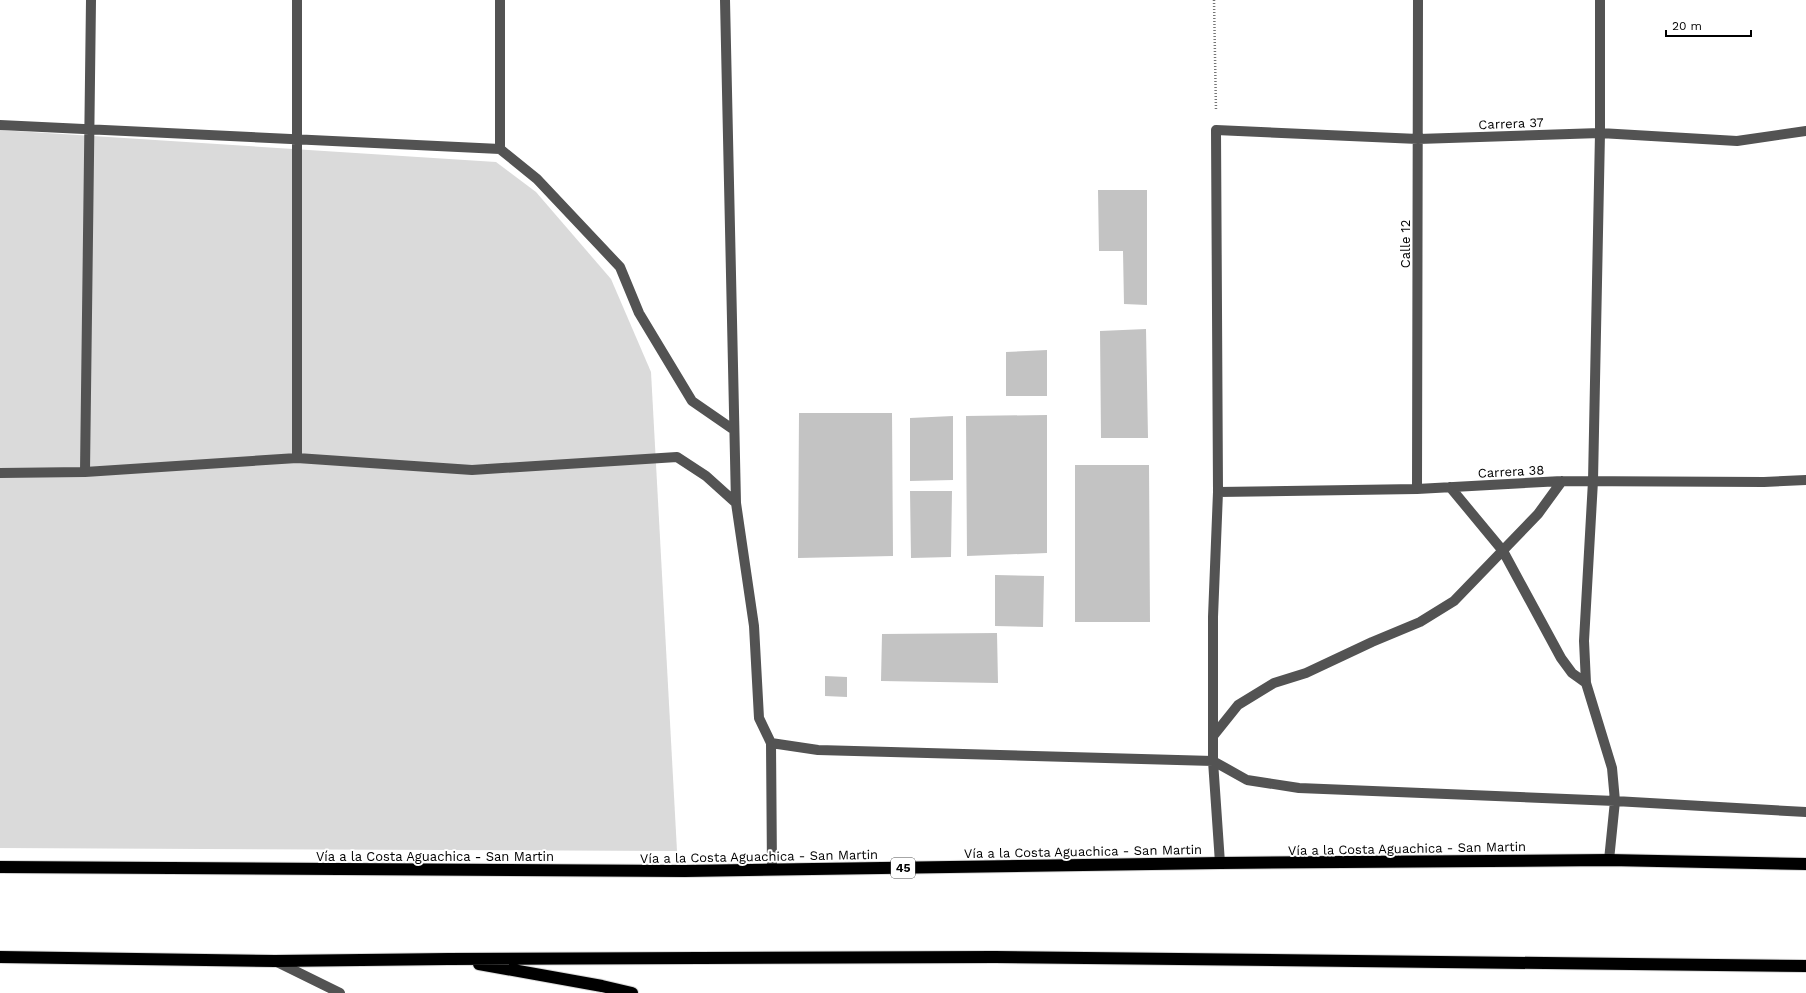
<svg xmlns="http://www.w3.org/2000/svg" width="1806" height="993" font-family="'Work Sans',sans-serif">
	<rect width="100%" height="100%" fill="#fff"/>
	<path fill="#dadada" d="M 0,130 L 496,162 L 536,192 L 611,279 L 651,372 L 677,851 L 0,848 Z"/>
	<path fill="#c3c3c3" d="M 1098,190 L 1147,190 L 1147,305 L 1124,304 L 1123,251 L 1099,251 Z
		M 1146,329 L 1148,438 L 1101,438 L 1100,331 Z
		M 1047,350 L 1047,396 L 1006,396 L 1006,352 Z
		M 799,413 L 892,413 L 893,556 L 798,558 Z
		M 1047,415 L 1047,553 L 967,556 L 966,416 Z
		M 953,416 L 953,480 L 910,481 L 910,418 Z
		M 1075,465 L 1149,465 L 1150,622 L 1075,622 Z
		M 910,491 L 952,491 L 951,557 L 911,558 Z
		M 995,575 L 1044,576 L 1043,627 L 995,626 Z
		M 997,633 L 998,683 L 881,681 L 882,634 Z
		M 825,676 L 847,677 L 847,697 L 825,696 Z"/>
	<g fill="none" stroke-linecap="round" stroke-linejoin="round">
		<defs>
			<path id="highway" d="M 0,867 L 685,871 L 1220,863 L 1609,860 L 1806,864
				M 0,957 L 275,961 L 448,959 L 995,957 L 1806,966
				M 479,964 L 602,986 L 632,993"/>
		</defs>
		<use href="#highway" stroke="#dbdbdb" stroke-width="14"/>
		<path stroke="#757575" stroke-width="2.5" stroke-dasharray="1 2" stroke-linecap="butt" d="M 1214,0 L 1216,111"/>
		<path stroke="#535353" stroke-width="10" d="M 725,0 L 736,503
			M 1600,0 L 1600,133 L 1593,481 L 1584,641 L 1586,683 L 1612,768 L 1615,801 L 1609,860
			M 0,125 L 500,149 L 537,179 L 620,267 L 639,313 L 692,401 L 734,430
			M 500,149 L 500,0
			M 297,458 L 297,0
			M 85,472 L 91,0
			M 0,473 L 85,472 L 297,458 L 472,470 L 677,457 L 706,476 L 736,503 L 754,626 L 759,718 L 771,743 L 818,750 L 1213,761 L 1247,780 L 1299,788 L 1615,801 L 1806,812
			M 1450,487 L 1503,551 L 1561,658 L 1572,673 L 1586,683
			M 1417,489 L 1418,0
			M 1218,492 L 1417,489 L 1562,481 L 1764,482 L 1806,480
			M 1214,735 L 1238,705 L 1274,683 L 1306,673 L 1372,642 L 1420,622 L 1454,601 L 1538,514 L 1562,481
			M 771,743 L 772,870
			M 1220,863 L 1213,761 L 1213,617 L 1218,492 L 1216,130 L 1418,139 L 1600,133 L 1737,141 L 1806,131
			M 275,961 L 340,993"/>
		<use href="#highway" stroke="#000" stroke-width="12"/>
	</g>
	<g text-anchor="middle" stroke-width="4" stroke-linejoin="round" paint-order="stroke">
		<rect fill="#fff" stroke="#4c4c4c" stroke-width="1" x="891" y="858" width="24" height="20" rx="3"/>
		<g font-size="12" font-weight="bold" fill="#000">
			<text x="903" y="872">45</text>
		</g>
		<g font-size="13" fill="#000" stroke="#fff">
			<text transform="translate(1511 123) rotate(-2)" y="5">Carrera 37</text>
			<text transform="translate(1405 244) rotate(-90)" y="5">Calle 12</text>
			<text transform="translate(1511 471) rotate(-3)" y="5">Carrera 38</text>
			<text transform="translate(1407 848) rotate(-1)" y="5">Vía a la Costa Aguachica - San Martin</text>
			<text transform="translate(1083 851) rotate(-1)" y="5">Vía a la Costa Aguachica - San Martin</text>
			<text x="435" y="861">Vía a la Costa Aguachica - San Martin</text>
			<text transform="translate(759 856) rotate(-1)" y="5">Vía a la Costa Aguachica - San Martin</text>
		</g>
	</g>
	<path d="M1666 30v6h85v-6" fill="none" stroke="#000000" stroke-width="2"/>
	<text x="1672" y="30" font-size="12" fill="#000000" stroke="#ffffff" stroke-width="3" paint-order="stroke">20 m</text>
</svg>
